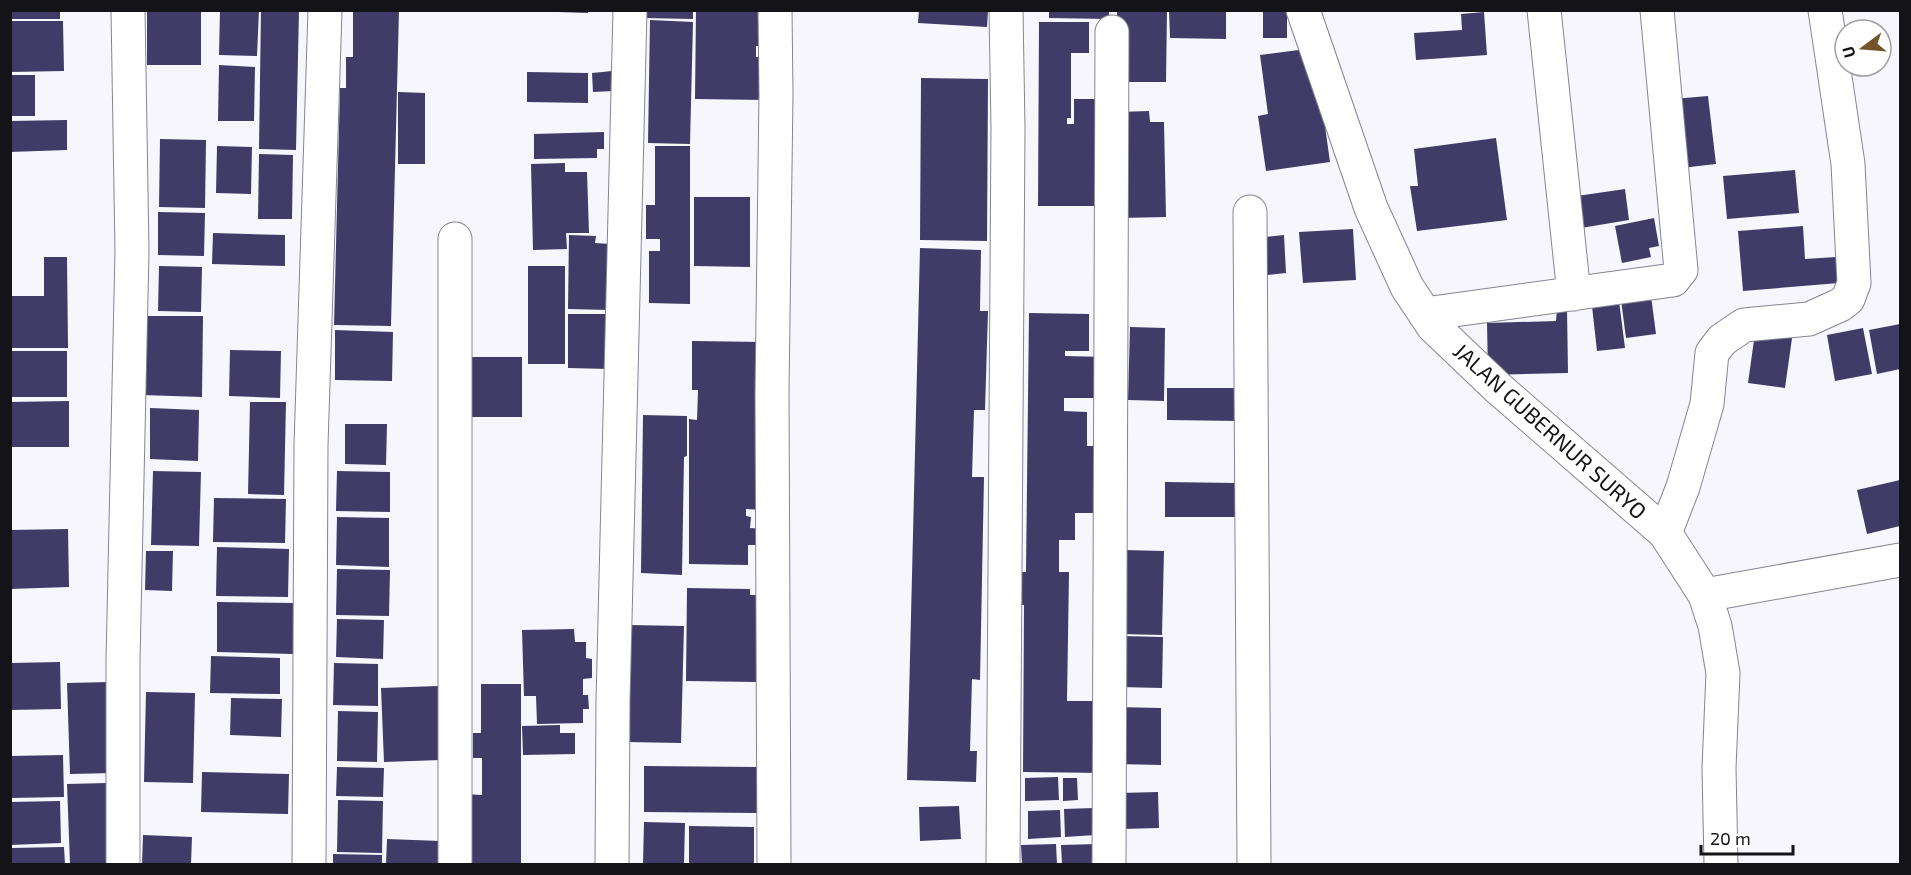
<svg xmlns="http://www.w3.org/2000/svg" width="1911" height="875" font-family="'Exo 2',sans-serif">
	<rect width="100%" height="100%" fill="#f6f6fc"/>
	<path fill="#403c67" d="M 10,10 L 60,10 L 60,19 L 10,19 Z
		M 147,10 L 201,10 L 201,65 L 147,65 Z
		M 220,10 L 259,10 L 257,56 L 219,55 Z
		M 261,10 L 299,10 L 296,150 L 259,149 Z
		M 353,10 L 399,10 L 391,326 L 334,325 L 340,88 L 346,88 L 346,57 L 353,57 Z
		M 558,10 L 588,10 L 588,13 L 558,12 Z
		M 644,10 L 693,10 L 693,19 L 644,18 Z
		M 696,10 L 768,10 L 767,46 L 756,46 L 756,57 L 767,57 L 766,100 L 695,99 Z
		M 919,10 L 988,10 L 987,27 L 918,23 Z
		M 1049,10 L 1109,10 L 1109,19 L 1049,18 Z
		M 1117,10 L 1167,10 L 1166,82 L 1117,82 Z
		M 1169,10 L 1226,10 L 1226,39 L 1170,38 Z
		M 1263,10 L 1287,10 L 1287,38 L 1263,38 Z
		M 1484,12 L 1487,55 L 1416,60 L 1414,33 L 1462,30 L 1461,14 Z
		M 650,20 L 693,22 L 690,144 L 648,143 Z
		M 10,21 L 63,21 L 64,71 L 10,72 Z
		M 1039,22 L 1089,22 L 1089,53 L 1071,53 L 1071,118 L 1067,118 L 1067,124 L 1074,124 L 1074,99 L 1107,99 L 1107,206 L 1038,206 Z
		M 1314,48 L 1330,162 L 1266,171 L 1258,116 L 1268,114 L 1260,55 Z
		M 219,65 L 255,67 L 254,121 L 218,121 Z
		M 612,71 L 613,91 L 593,92 L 592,73 Z
		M 527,72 L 588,73 L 588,103 L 527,102 Z
		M 10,75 L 35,75 L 35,116 L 10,116 Z
		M 921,78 L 988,79 L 987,241 L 920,240 Z
		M 398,92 L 425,93 L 425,164 L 398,164 Z
		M 1708,96 L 1716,164 L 1681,168 L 1673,99 Z
		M 1149,111 L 1150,122 L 1164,122 L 1166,217 L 1119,218 L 1117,112 Z
		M 67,120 L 67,150 L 10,152 L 10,121 Z
		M 604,132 L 604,149 L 597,149 L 597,158 L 534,159 L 534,134 Z
		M 1496,138 L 1507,220 L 1417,231 L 1410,186 L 1418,186 L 1414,149 Z
		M 160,139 L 206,140 L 205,208 L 159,207 Z
		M 217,146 L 252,147 L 251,194 L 216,193 Z
		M 655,146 L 690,146 L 690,304 L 649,303 L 649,251 L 660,251 L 660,239 L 646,239 L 646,205 L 655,205 Z
		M 259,154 L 293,155 L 292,219 L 258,219 Z
		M 565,163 L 565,172 L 587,172 L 589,233 L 566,233 L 567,249 L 533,250 L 531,164 Z
		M 1795,170 L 1799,213 L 1727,219 L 1723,176 Z
		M 1625,189 L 1629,220 L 1575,229 L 1577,196 Z
		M 694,197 L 750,197 L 750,267 L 694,266 Z
		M 158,212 L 205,213 L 204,256 L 158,255 Z
		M 1654,218 L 1659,246 L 1649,248 L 1651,257 L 1622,263 L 1615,226 Z
		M 1803,226 L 1805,259 L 1836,257 L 1839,283 L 1743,291 L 1738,231 Z
		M 1353,229 L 1356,280 L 1303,283 L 1299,232 Z
		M 213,233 L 285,235 L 285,266 L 212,264 Z
		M 569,235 L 596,236 L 595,243 L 611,244 L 610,310 L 568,309 Z
		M 1284,235 L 1286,273 L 1267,275 L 1265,237 Z
		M 920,248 L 981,250 L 980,311 L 988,311 L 985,410 L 974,410 L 972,477 L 984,477 L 980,680 L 972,679 L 970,751 L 977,751 L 976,782 L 907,780 Z
		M 44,257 L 67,257 L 68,348 L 10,348 L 10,296 L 44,296 Z
		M 159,266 L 202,267 L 201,312 L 158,311 Z
		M 528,266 L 565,266 L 565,364 L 528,364 Z
		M 1651,296 L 1656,334 L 1626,338 L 1621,300 Z
		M 1591,297 L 1619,301 L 1625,348 L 1597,351 Z
		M 1567,308 L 1568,373 L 1488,375 L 1487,323 L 1556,321 L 1557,309 Z
		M 1029,313 L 1089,314 L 1089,351 L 1065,351 L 1065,356 L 1106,357 L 1106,398 L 1064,398 L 1064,411 L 1087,412 L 1087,446 L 1106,446 L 1106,513 L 1075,513 L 1075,540 L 1059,540 L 1059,572 L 1069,572 L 1067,701 L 1105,701 L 1104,773 L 1023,772 L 1024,605 L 1015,605 L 1016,572 L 1026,572 Z
		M 568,314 L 610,314 L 609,369 L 568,368 Z
		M 143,316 L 203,316 L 202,397 L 142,395 Z
		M 1900,324 L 1900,369 L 1877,374 L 1869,330 Z
		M 1130,327 L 1165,328 L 1164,401 L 1128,400 Z
		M 1863,328 L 1872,374 L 1835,381 L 1827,335 Z
		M 335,330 L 393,332 L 392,381 L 335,380 Z
		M 1755,333 L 1792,338 L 1785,388 L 1748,383 Z
		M 692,341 L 766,342 L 766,391 L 755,391 L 755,397 L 763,397 L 762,510 L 746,509 L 746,516 L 751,517 L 750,528 L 764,529 L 763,545 L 748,545 L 748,565 L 689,564 L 689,419 L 697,420 L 698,390 L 692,390 Z
		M 230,350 L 281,351 L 280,398 L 229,396 Z
		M 10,351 L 67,351 L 67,397 L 10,397 Z
		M 471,357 L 522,357 L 522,417 L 471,417 Z
		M 1167,388 L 1238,388 L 1238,421 L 1167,420 Z
		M 69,401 L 69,447 L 10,447 L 10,402 Z
		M 250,402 L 286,402 L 284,495 L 248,494 Z
		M 150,408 L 199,410 L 198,461 L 150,459 Z
		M 643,415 L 687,416 L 687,456 L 684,457 L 682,575 L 641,573 Z
		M 345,424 L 387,424 L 386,465 L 345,464 Z
		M 153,471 L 201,472 L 199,546 L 151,545 Z
		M 337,471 L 390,472 L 390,512 L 336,511 Z
		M 1900,480 L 1900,526 L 1867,534 L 1857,490 Z
		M 1165,482 L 1236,483 L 1236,517 L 1165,517 Z
		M 214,498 L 286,499 L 285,543 L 213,542 Z
		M 337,517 L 389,518 L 389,567 L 336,565 Z
		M 68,529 L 69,587 L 10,589 L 10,530 Z
		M 217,547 L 289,549 L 288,597 L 216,596 Z
		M 1123,550 L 1164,551 L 1162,635 L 1121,634 Z
		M 146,551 L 173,551 L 172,591 L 145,590 Z
		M 337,569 L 390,570 L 389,616 L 336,615 Z
		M 687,588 L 750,589 L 750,595 L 757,595 L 756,682 L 686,681 Z
		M 217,602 L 294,603 L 293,654 L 217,652 Z
		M 337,619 L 384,620 L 383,659 L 336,657 Z
		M 629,625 L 684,626 L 681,743 L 626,742 Z
		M 574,629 L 575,642 L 586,642 L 586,658 L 592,659 L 592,678 L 583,679 L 583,695 L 588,695 L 589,709 L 583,709 L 583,723 L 537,724 L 536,696 L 524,696 L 522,630 Z
		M 1121,636 L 1163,637 L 1162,688 L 1120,687 Z
		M 211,656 L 280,658 L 280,694 L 210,693 Z
		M 60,662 L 61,709 L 10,710 L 10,663 Z
		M 334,663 L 378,664 L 378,706 L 333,705 Z
		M 110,682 L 113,773 L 70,774 L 67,683 Z
		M 481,684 L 521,684 L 521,864 L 468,864 L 464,794 L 482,795 L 482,758 L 473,758 L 473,733 L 481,733 Z
		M 438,686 L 441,760 L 384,762 L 381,688 Z
		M 146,692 L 195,693 L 193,783 L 144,782 Z
		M 231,698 L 282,699 L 281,737 L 230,735 Z
		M 1116,707 L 1161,708 L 1161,765 L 1116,764 Z
		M 338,711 L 378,712 L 377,762 L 337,761 Z
		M 560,725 L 560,733 L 575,733 L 575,754 L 523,755 L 522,726 Z
		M 63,755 L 64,797 L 10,798 L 10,756 Z
		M 644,766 L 757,767 L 757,813 L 644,812 Z
		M 337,767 L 384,768 L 383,797 L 336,796 Z
		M 202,772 L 289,774 L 288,814 L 201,812 Z
		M 1058,777 L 1059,800 L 1025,801 L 1025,778 Z
		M 1063,778 L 1077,778 L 1078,800 L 1063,801 Z
		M 107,783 L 110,864 L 70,864 L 67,784 Z
		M 1158,792 L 1159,828 L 1122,829 L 1120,793 Z
		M 338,800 L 383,801 L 382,853 L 337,852 Z
		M 60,801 L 61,843 L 10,845 L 10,802 Z
		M 959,806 L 961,839 L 920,841 L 919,807 Z
		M 1094,808 L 1095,835 L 1065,837 L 1064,809 Z
		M 1060,810 L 1061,837 L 1028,839 L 1028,811 Z
		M 644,822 L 685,823 L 684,864 L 643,864 Z
		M 689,826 L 754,827 L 754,864 L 689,864 Z
		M 143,835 L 192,837 L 191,864 L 142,864 Z
		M 387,839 L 440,841 L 439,864 L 386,864 Z
		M 1056,844 L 1057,864 L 1022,864 L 1021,845 Z
		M 1097,844 L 1098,864 L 1062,864 L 1061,845 Z
		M 64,847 L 65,864 L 10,864 L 10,848 Z
		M 333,854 L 382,855 L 382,864 L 333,864 Z"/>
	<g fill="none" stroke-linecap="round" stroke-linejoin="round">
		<defs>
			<path id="minor" d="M 1544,10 L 1574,294
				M 1250,212 L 1254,864
				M 1425,314 L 1673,280 L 1681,270 L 1657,10
				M 1665,533 L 1683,487 L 1707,404 L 1712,353 L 1722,340 L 1744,325 L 1809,319 L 1840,305 L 1848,299 L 1854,283 L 1848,164 L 1825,10
				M 1705,595 L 1900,560
				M 123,864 L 123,661 L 132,251 L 128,10
				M 309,864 L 311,445 L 325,10
				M 455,864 L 455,239
				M 612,864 L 613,701 L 630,10
				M 774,864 L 772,393 L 776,94 L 775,10
				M 1003,864 L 1008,128 L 1006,10
				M 1109,864 L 1112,32"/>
			<path id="major" d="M 1303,10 L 1371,208 L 1407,287 L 1433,326 L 1498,388 L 1665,533 L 1705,595 L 1715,626 L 1723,673 L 1719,768 L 1721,864"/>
		</defs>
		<use href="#minor" stroke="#858493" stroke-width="35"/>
		<use href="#major" stroke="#858493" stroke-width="35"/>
		<use href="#minor" stroke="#fff" stroke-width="33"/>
		<use href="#major" stroke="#fff" stroke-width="33"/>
	</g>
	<g text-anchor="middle" stroke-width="6" stroke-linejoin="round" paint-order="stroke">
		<g font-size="22" fill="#131318" stroke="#fff">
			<text transform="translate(1550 431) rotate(42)" y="8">JALAN GUBERNUR SURYO</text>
		</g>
	</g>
	<rect width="1911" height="875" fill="none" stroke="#131318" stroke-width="24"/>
	<g transform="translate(1863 48) rotate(254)"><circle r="28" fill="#ffffff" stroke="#a1a1a3" stroke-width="1.5"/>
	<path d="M0-4.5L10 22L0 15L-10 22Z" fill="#725629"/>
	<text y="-9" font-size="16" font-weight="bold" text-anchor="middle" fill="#131318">U</text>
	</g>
	<path d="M1701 845v9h92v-9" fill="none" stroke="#131318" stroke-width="3"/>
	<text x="1710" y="845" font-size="18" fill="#131318" stroke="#ffffff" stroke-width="4.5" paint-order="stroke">20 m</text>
</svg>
